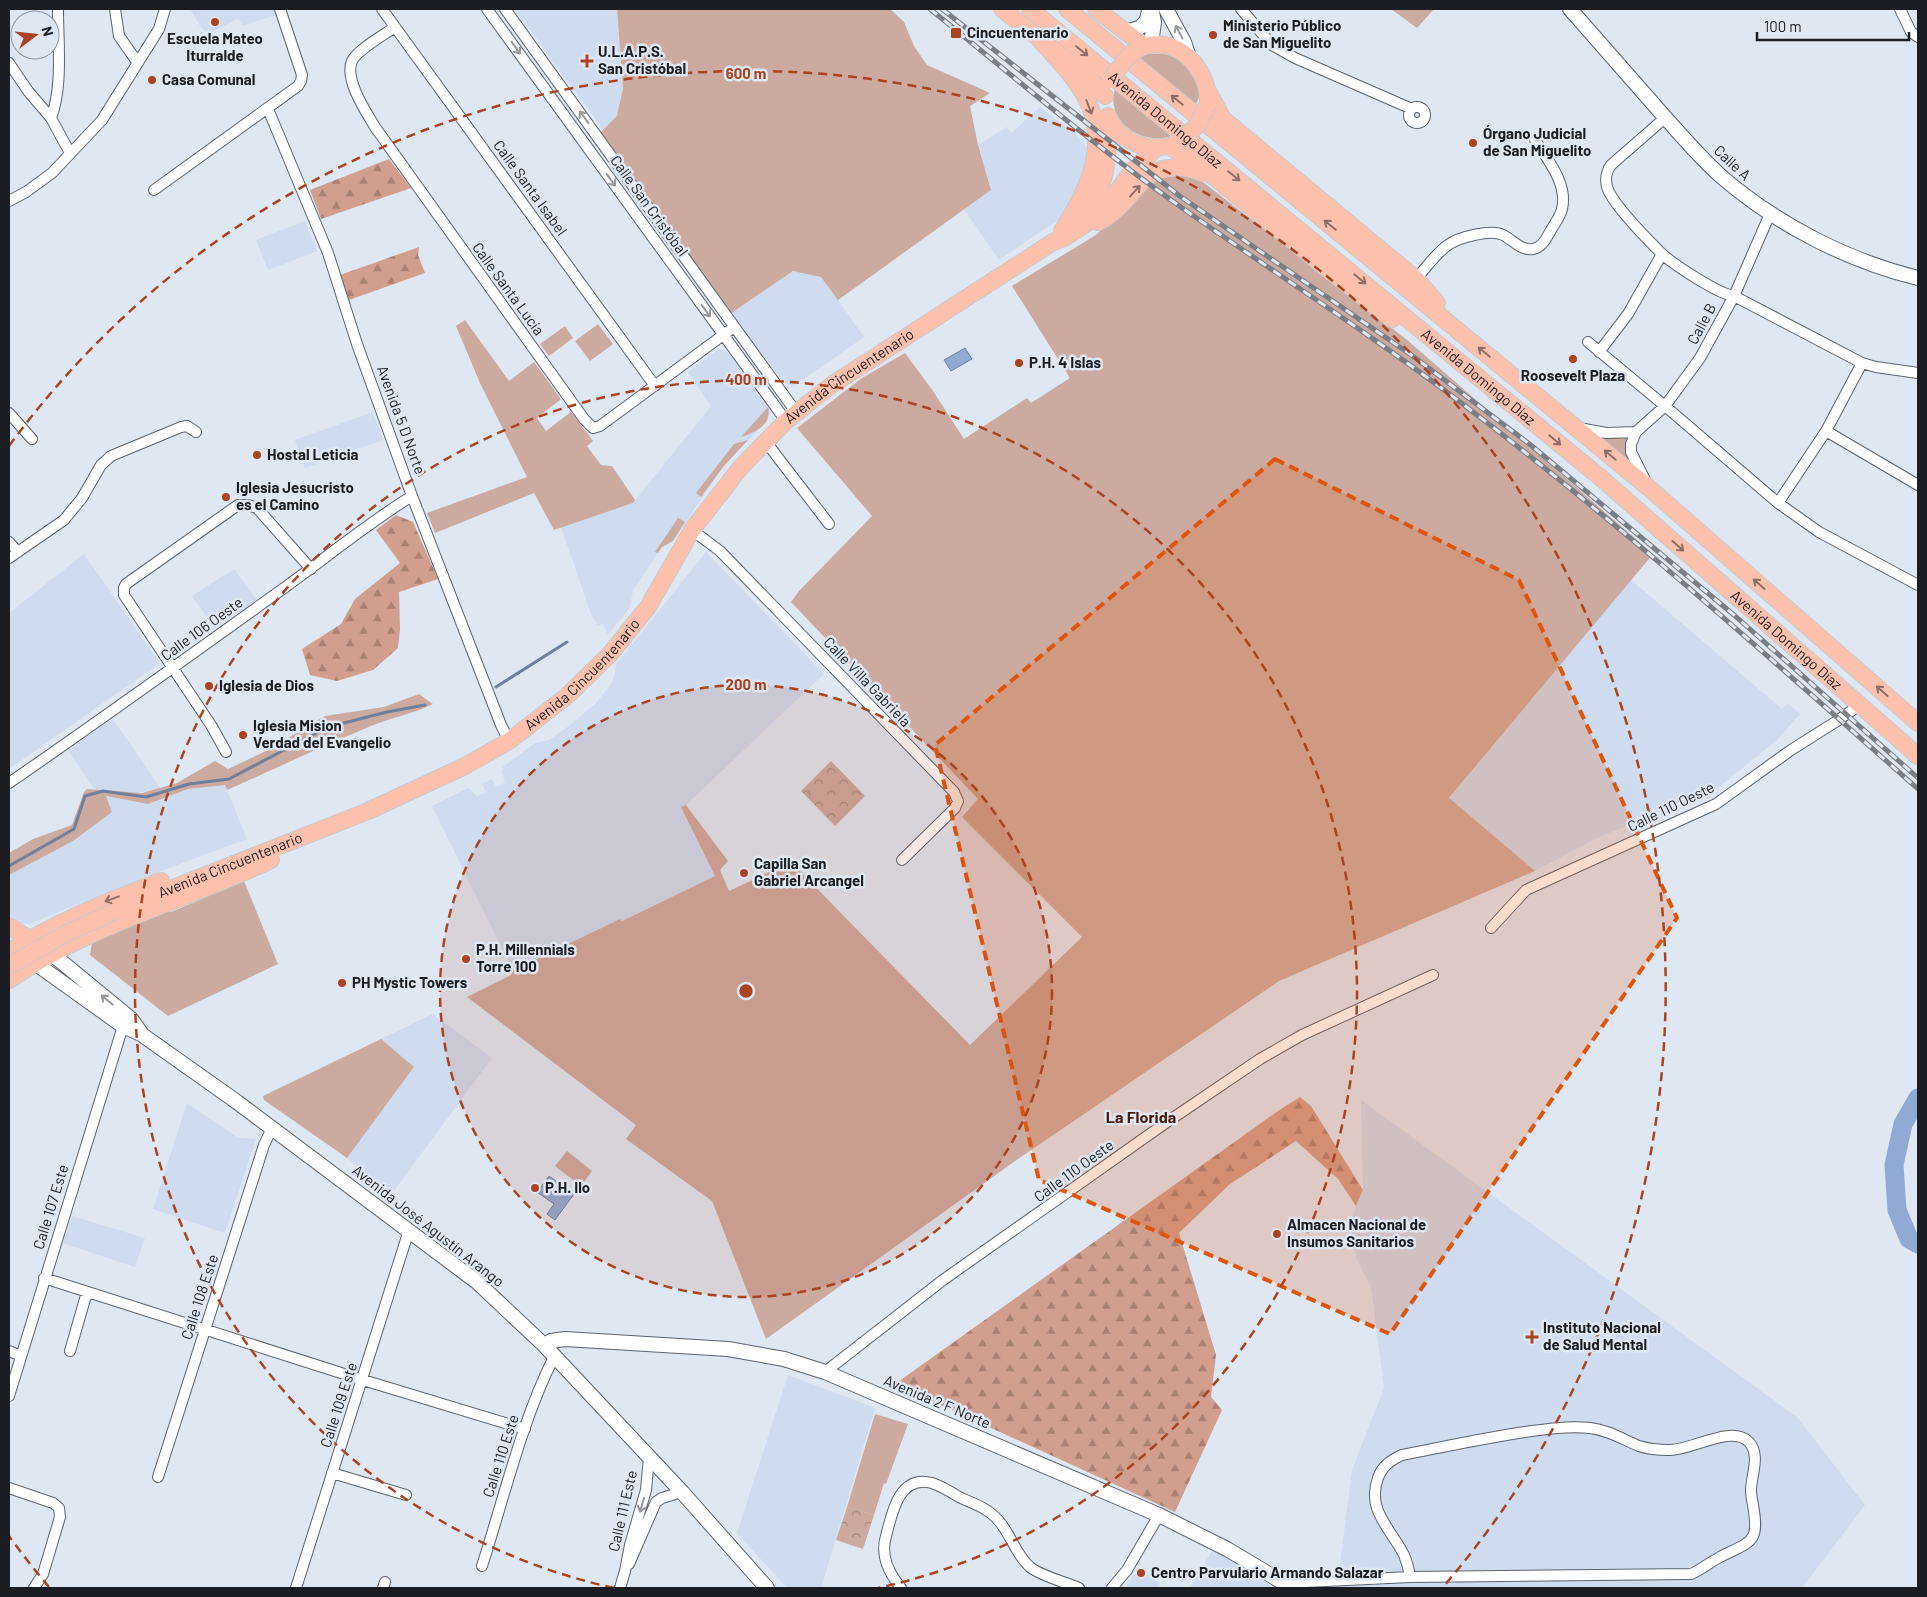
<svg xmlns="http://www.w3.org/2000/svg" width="1927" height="1597" font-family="Barlow,sans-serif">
	<defs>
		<pattern id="forest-firs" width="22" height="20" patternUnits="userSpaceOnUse" patternTransform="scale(1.25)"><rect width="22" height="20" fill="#d29e8d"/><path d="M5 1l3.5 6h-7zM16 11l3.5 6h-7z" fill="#aa8073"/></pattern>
		<pattern id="park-crowns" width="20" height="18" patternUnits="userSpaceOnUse" patternTransform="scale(1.25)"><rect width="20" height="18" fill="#ccaa9f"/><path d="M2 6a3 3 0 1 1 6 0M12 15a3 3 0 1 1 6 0" fill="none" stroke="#a58a81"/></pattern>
	</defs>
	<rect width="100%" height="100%" fill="#dfe7f3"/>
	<path fill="#cfdbee" d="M 190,9 L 277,9 L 279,14 L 242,26 L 239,18 L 208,34 L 200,26 Z
		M 515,9 L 617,9 L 623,88 L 617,116 L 604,131 Z
		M 1040,107 L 1074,133 L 1089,150 L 1084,176 L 1063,217 L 999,260 L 964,209 L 991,190 L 978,145 L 1007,127 L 1011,133 Z
		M 305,221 L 317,251 L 268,270 L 256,240 Z
		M 793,271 L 821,276 L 864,337 L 797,384 L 789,385 L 782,381 L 730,314 Z
		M 719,349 L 727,351 L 768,407 L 769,414 L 766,422 L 723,467 L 673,541 L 662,547 L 633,590 L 630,607 L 608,635 L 602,623 L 598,626 L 591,614 L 561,527 L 633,503 L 711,406 L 688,372 Z
		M 373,412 L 383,440 L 305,468 L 295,440 Z
		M 706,552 L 824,674 L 686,805 L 682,807 L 715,876 L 621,921 L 620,919 L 513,971 L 432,806 L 468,788 L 471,790 L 477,796 L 486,792 L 482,784 L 492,779 L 496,787 L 505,783 L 502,772 L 503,767 L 535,743 L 549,740 L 569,726 L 596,703 L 612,683 L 617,663 Z
		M 84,554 L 160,663 L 9,769 L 9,613 Z
		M 234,569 L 257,600 L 215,628 L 192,596 Z
		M 1631,580 L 1782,709 L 1788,703 L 1800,714 L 1777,740 L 1719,787 L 1597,838 L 1535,871 L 1449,799 Z
		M 112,719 L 122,732 L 160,788 L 136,793 L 95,790 L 68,750 Z
		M 225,785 L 247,839 L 140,879 L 29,924 L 21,923 L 9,914 L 9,875 L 73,841 L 112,812 L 106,796 L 148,804 L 188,789 Z
		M 433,1014 L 492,1058 L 393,1192 L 347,1158 L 414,1067 L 381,1039 Z
		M 1361,1100 L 1797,1417 L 1865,1505 L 1802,1588 L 1337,1588 L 1352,1470 L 1384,1388 L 1371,1287 L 1357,1260 L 1350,1229 L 1356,1206 L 1363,1189 Z
		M 187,1103 L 238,1138 L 256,1139 L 225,1233 L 153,1209 Z
		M 72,1216 L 145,1238 L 135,1267 L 63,1243 Z
		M 788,1375 L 875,1408 L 821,1588 L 787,1588 L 737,1533 Z
		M 1213,1549 L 1274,1588 L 1190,1588 Z
		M 1139,1568 L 1160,1584 L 1158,1586 L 1162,1588 L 1125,1588 Z"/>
	<path fill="#ccaa9f" d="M 617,9 L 890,9 L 904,22 L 914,46 L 927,65 L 990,93 L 970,106 L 978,145 L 991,190 L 838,300 L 821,277 L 793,271 L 730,314 L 600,133 L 617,116 L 623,88 Z
		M 1391,9 L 1434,9 L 1417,28 Z
		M 1147,54 C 1156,53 1166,53 1174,57 C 1189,64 1208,89 1195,105 L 1140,58 Z
		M 1115,89 L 1171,135 L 1171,136 C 1142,146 1105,121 1115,89 Z
		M 1190,172 L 1406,339 L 1653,554 L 1449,798 L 1535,871 L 1279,981 L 1018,1159 L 766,1339 L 712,1201 L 626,1139 L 636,1125 L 467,997 L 511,975 L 510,972 L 620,919 L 622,921 L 715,876 L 681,807 L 686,805 L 728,861 L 720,870 L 729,891 L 791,862 L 970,1045 L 1082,937 L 962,817 L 978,799 L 791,602 L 799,591 L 872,516 L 797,428 L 862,378 L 905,353 L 933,391 L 964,439 L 1027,398 L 1031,403 L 1070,378 L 1012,286 L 1096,235 L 1155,176 Z
		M 465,320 L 509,381 L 534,362 L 561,399 L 537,418 L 546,431 L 571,412 L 593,441 L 587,446 L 601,465 L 612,466 L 635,500 L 633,503 L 554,530 L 534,493 L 435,533 L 427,513 L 527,477 L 480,383 L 456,326 Z
		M 598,324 L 613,344 L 590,361 L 575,341 Z
		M 565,326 L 573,338 L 549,356 L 540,344 Z
		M 768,407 C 772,425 756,432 741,437 Z
		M 1633,434 L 1628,451 L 1629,460 L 1628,461 L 1599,437 Z
		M 748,440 L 723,467 L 701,497 L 696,493 L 734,444 Z
		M 678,518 L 685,522 L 673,541 L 662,547 L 658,553 L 655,552 Z
		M 419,694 L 433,704 C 413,714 392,717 371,726 C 322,746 275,769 227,790 L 225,785 L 188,789 L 148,804 L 106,796 L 112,812 L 73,841 L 9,875 L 9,853 L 33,839 L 72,825 L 84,792 L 87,789 L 142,793 L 177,783 L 215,761 L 228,769 L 266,751 L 325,716 L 384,707 Z
		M 244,881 L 278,964 L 168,1016 L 90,955 L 92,943 L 167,910 L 171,912 Z
		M 381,1039 L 414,1067 L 347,1158 L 264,1100 L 263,1096 Z
		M 567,1151 L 592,1171 L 581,1186 L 555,1166 Z
		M 875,1414 L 908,1424 L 886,1484 L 884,1483 L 874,1515 L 847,1507 Z"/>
	<path fill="url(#forest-firs)" d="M 389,159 L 411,188 L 321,219 L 310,190 Z
		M 419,247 L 418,255 L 425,273 L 349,300 L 340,275 Z
		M 396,515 L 413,522 L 438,579 L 399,592 L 400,629 L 398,648 L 373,670 L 337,681 L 310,675 L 302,649 L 341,624 L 355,599 L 400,563 L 376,530 Z
		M 1300,1097 L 1311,1106 L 1363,1190 L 1356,1206 L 1338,1179 L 1296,1141 L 1230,1184 L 1179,1233 L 1216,1355 L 1211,1397 L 1222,1410 L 1175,1512 L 895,1384 L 1278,1111 Z"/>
	<path fill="url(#park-crowns)" d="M 831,761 L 865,796 L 835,826 L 801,791 Z
		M 847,1507 L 874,1515 L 863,1549 L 836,1540 Z"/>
	<path fill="#90aad3" stroke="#6d809e" d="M 965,348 L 972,359 L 951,371 L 944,360 Z
		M 549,1176 L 574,1194 L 555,1220 L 547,1214 L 554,1204 L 537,1192 Z"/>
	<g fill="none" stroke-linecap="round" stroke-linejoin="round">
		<path stroke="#6d809e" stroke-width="3" d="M 496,687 L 567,642
			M 9,866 L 74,829 L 85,796 L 103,791 L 146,797 L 189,784 L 229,779 L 328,727 L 387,712 L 425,705"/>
		<path stroke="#90aad3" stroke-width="19" d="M 1918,1098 L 1903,1124 L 1894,1165 L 1897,1210 L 1909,1239 L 1918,1244"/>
		<defs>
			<path id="street" d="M 115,9 L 119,36 L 138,63
				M 382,9 L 655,386
				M 487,9 L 786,421
				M 505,9 L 796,412
				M 1241,9 L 1272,45 L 1295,58 L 1412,109
				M 1900,9 L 1911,32 L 1918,37
				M 395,27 C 384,35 357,50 352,61 C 344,79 366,112 375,127 L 584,419 L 593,428 L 600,426 L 734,327
				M 9,63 L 28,91 L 51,118 L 70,153
				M1409 115a8 8 0 1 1 16 0a8 8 0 1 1-16 0Z
				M 268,109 L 328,253 L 357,344 L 412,496 L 501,725 L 509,741
				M 1666,117 L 1611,165 C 1606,172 1605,178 1607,187 C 1612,204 1647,239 1661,253 C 1673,264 1718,294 1734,296 L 1862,363 L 1876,367 L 1918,373
				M 51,118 C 63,87 58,43 58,9
				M 154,190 L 298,86 L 301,81 L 302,75 L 280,9
				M 9,201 L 26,192 L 52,173 L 102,120 L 159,29 L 165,9
				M 1416,279 C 1426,268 1436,253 1448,245 C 1459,237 1491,229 1503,235 C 1513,240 1521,251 1533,249 C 1543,247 1547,237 1551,230 C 1555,223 1560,217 1562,209 C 1568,184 1548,160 1535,140
				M 1588,342 L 1665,406 L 1778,503 L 1819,532 L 1918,585
				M 1599,352 L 1628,314 L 1662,254
				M 9,413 L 32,439
				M 1579,428 L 1606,433 L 1636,432
				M 1826,431 L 1918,485
				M 766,442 L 829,524
				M 1645,480 L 1631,452 L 1631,444 L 1636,432 L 1665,406 L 1700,358 L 1734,296 L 1770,214
				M 1778,503 L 1826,431 L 1862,363
				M 692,530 L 720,551 L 954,792 L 958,801 L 955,808 L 902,860
				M 9,542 L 18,552
				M 9,558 L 64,520 L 82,498 L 101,465 L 111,456 L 181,427 L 187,426 L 196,432
				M 226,752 L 211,725 L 124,595 L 124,588 L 126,584 L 238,505 L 248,505 L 257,508 L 311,569
				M 9,783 C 99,721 188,657 277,593 C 322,561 365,525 412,496
				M 1491,928 L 1526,890 L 1716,804 L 1791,750 L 1837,721 L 1861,704
				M 44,1278 L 363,1380 L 525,1429
				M 9,1351 L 21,1356
				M 70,1351 L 87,1292
				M 825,1372 L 943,1280 L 1167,1122 L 1260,1059 L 1302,1035 L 1433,975
				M 9,1396 L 123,1026
				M 332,1473 L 406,1495
				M 158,1477 L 264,1145 L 272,1128
				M 9,1488 L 53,1503 L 59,1508 L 60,1517 L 43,1574 L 34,1588
				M 629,1564 L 656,1502 L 662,1498 L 682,1492
				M 482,1566 C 504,1498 522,1420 554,1357
				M 1291,1587 L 1295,1584 L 1305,1582 L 1410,1577 L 1691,1574 C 1701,1570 1710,1562 1720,1557 C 1751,1541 1760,1544 1753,1505 C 1752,1500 1751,1495 1751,1490 C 1751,1476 1761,1455 1749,1442 C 1731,1424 1691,1451 1669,1450 C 1660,1450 1648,1449 1639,1446 C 1622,1439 1608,1430 1590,1428 C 1568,1426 1546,1429 1525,1432 C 1484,1438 1443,1447 1402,1455 C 1391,1460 1382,1466 1378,1478 C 1366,1510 1391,1529 1404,1555 C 1407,1562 1409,1570 1410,1577
				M 296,1588 L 409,1230
				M 383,1588 L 385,1582
				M 620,1588 L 625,1571 L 630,1545 L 646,1490 L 649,1457
				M 901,1588 C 889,1573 880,1556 886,1536 C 892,1513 899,1474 932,1483 C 941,1486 951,1492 959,1497 C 972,1503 988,1508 998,1520 C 1011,1534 1015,1554 1030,1567 C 1041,1576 1065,1582 1079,1588
				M 1112,1588 L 1127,1570 L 1159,1515"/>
			<path id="secondary" d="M 1166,9 L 1184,42 L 1189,57
				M 1570,9 C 1601,44 1632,80 1663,115 C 1682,136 1701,159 1723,178 C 1778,225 1848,261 1918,278
				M 1125,31 C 1140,30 1148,25 1149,9
				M 1151,44 L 1154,22 L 1152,12
				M 52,954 L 131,1019 L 141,1033
				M 35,963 L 123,1026 L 141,1034 L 237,1102 L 477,1282 L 544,1345 L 682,1492 L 767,1588
				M 544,1345 L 551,1341 L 565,1339 L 728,1349 L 784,1359 L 825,1372 L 1159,1515 L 1227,1549 L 1292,1588"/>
			<g id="primary">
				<path d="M 1002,9 L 1089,78 L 1105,96"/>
				<path id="s1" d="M 1030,9 L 1601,478 L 1918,756"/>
				<path d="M 1067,9 L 1649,488 L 1918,723"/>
				<path d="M 1096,9 L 1144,46"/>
				<path d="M 1040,40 C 1056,58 1074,76 1086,98 C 1110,144 1088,191 1062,231"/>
				<path d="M 1137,49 C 1174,31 1210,68 1208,103"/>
				<path d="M 1209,93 L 1223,119 L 1416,279 L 1437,303"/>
				<path d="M 1108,116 C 1116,137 1140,150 1162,147"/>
				<path d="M 1169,146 L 1198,164 L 1326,268 L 1392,319"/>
				<path d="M 1078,218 C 1109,192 1108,156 1109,119"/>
				<path d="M 1098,222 C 1119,212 1130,193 1147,177 C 1160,165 1187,165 1202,173"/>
				<path id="s2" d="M 115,911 L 368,811 L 465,766 L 509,741 L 567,696 L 610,654 L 648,607 L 692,530 L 741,467 L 786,421 L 833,384 L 1053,242 L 1066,237 L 1087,223 L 1113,197 L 1132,171 L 1156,148"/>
				<path d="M 9,926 L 37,944"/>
				<path d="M 9,952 C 56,922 108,901 161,881"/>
				<path d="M 9,980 C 89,925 184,901 271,860"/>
			</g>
		</defs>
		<use href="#street" stroke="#5c636e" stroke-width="12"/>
		<use href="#secondary" stroke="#5c636e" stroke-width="16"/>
		<use href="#primary" stroke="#c8c9ca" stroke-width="18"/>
		<use href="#street" stroke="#fff" stroke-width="10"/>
		<use href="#secondary" stroke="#fff" stroke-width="14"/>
		<use href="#primary" stroke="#fdc0ad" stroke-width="16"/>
		<defs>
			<path id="rail" d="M 930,9 C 1012,75 1092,144 1178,205 C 1273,272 1371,334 1464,405 C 1622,525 1770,658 1918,789
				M 942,9 L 1181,197 L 1410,354 L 1532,446 L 1734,615 L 1918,778"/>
		</defs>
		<use href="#rail" stroke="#7a7e87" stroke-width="5"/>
		<use href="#rail" stroke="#dfe7f3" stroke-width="3" stroke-dasharray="9" stroke-linecap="butt"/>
		<defs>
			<path id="primary-bridge" d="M 1110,80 L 1126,59 L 1137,49
				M 1177,142 L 1197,126 L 1208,103
				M 9,966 L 61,936 L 115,911"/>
		</defs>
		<use href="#primary-bridge" stroke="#c8c9ca" stroke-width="18" stroke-linecap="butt"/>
		<use href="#primary-bridge" stroke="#fdc0ad" stroke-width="16"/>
	</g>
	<defs><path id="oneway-shaft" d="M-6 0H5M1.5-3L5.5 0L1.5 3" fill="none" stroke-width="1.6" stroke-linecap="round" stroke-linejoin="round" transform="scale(1.25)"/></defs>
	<g stroke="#98999c">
		<use href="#oneway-shaft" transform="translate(1179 32) rotate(-118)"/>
		<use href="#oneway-shaft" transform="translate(516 48) rotate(54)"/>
		<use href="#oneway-shaft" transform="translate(584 117) rotate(-126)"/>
		<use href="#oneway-shaft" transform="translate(611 180) rotate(54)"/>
		<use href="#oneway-shaft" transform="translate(706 311) rotate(54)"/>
		<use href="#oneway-shaft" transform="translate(107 1000) rotate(-140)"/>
		<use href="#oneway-shaft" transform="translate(642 1505) rotate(107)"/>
	</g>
	<g stroke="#8c6e68">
		<use href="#oneway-shaft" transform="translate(1082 51) rotate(39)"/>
		<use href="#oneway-shaft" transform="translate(1177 100) rotate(-141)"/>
		<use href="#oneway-shaft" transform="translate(1089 107) rotate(69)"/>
		<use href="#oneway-shaft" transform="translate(1234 176) rotate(39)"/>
		<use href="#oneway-shaft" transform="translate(1135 191) rotate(-48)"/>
		<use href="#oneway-shaft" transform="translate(1330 225) rotate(-141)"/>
		<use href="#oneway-shaft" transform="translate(1360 279) rotate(39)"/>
		<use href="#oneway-shaft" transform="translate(1484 352) rotate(-141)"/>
		<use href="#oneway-shaft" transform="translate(1555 440) rotate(40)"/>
		<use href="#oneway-shaft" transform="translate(1610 455) rotate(-140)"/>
		<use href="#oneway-shaft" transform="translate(1678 546) rotate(41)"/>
		<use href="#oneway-shaft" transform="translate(1759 584) rotate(-139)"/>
		<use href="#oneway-shaft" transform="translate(1882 691) rotate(-139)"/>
		<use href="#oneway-shaft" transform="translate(112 899) rotate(160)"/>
	</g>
	<path fill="#de560d" fill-opacity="0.2" stroke="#de560d" stroke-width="4" stroke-dasharray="10 6" stroke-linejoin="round" d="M 1275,459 L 1519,580 L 1677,918 L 1390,1334 L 1039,1180 L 935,745 Z"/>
	<circle cx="746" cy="991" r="306" fill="#ab4320" fill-opacity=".12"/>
	<g fill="none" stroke="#ab4320" stroke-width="2.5" stroke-dasharray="9 6">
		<circle cx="746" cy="991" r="306"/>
		<path d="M614 1588A611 611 0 1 1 878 1588"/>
		<path d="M49 1587A917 917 0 0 1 9 1536M9 446A917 917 0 1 1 1443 1587"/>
	</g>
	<g fill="#ab4320" stroke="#dfe7f3" stroke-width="2">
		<circle cx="215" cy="22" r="5"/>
		<rect x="950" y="27" width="12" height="12" rx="2.5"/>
		<circle cx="1213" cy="35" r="5"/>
		<path d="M584.5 53.5h5v5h5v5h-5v5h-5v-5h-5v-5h5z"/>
		<circle cx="152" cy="80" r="5"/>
		<circle cx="1473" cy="143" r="5"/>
		<circle cx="1573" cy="359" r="5"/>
		<circle cx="1019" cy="363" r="5"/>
		<circle cx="257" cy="455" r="5"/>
		<circle cx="226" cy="497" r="5"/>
		<circle cx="209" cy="686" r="5"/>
		<circle cx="243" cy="735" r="5"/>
		<circle cx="744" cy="873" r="5"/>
		<circle cx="466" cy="959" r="5"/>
		<circle cx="342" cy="983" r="5"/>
		<circle cx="535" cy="1188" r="5"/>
		<circle cx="1277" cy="1234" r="5"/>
		<path d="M1529.5 1329.5h5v5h5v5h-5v5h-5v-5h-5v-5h5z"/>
		<circle cx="1141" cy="1573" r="5"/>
	</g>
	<g text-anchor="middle" stroke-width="5" stroke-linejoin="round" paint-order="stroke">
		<g font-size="15" font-weight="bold" fill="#1b1d22" stroke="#dfe7f3" text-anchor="start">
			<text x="1223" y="31">Ministerio Público<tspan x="1223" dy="17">de San Miguelito</tspan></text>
			<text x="967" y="38">Cincuentenario</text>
			<text x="215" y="44" text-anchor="middle">Escuela Mateo<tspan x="215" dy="17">Iturralde</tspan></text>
			<text x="598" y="57">U.L.A.P.S.<tspan x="598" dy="17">San Cristóbal</tspan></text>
			<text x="162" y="85">Casa Comunal</text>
			<text x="1483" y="139">Órgano Judicial<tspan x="1483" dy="17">de San Miguelito</tspan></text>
			<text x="1029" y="368">P.H. 4 Islas</text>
			<text x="1573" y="381" text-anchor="middle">Roosevelt Plaza</text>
			<text x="267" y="460">Hostal Leticia</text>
			<text x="236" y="493">Iglesia Jesucristo<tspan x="236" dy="17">es el Camino</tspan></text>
			<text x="219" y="691">Iglesia de Dios</text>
			<text x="253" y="731">Iglesia Mision<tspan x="253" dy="17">Verdad del Evangelio</tspan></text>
			<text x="754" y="869">Capilla San<tspan x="754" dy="17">Gabriel Arcangel</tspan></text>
			<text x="476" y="955">P.H. Millennials<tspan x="476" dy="17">Torre 100</tspan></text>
			<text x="352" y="988">PH Mystic Towers</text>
			<text x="545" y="1193">P.H. Ilo</text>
			<text x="1287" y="1230">Almacen Nacional de<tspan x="1287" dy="17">Insumos Sanitarios</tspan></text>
			<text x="1543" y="1333">Instituto Nacional<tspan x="1543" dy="17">de Salud Mental</tspan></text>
			<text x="1151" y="1578">Centro Parvulario Armando Salazar</text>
		</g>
		<g font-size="15" fill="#1b1d22" stroke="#dfe7f3">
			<text dy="5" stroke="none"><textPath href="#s1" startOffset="175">Avenida Domingo Díaz</textPath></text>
			<text transform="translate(1732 163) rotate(43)" y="5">Calle A</text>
			<text transform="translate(530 188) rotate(54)" y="5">Calle Santa Isabel</text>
			<text transform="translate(649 206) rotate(54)" y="5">Calle San Cristóbal</text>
			<text transform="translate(508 289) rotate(54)" y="5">Calle Santa Lucía</text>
			<text transform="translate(1702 324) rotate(-62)" y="5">Calle B</text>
			<text dy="5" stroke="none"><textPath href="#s2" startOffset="934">Avenida Cincuentenario</textPath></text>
			<text dy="5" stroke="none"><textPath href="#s1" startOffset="580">Avenida Domingo Díaz</textPath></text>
			<text transform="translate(401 420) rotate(70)" y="5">Avenida 5 D Norte</text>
			<text transform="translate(202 629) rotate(-36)" y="5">Calle 106 Oeste</text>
			<text dy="5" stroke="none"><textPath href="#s1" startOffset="985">Avenida Domingo Díaz</textPath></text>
			<text dy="5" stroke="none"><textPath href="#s2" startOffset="529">Avenida Cincuentenario</textPath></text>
			<text transform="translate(867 682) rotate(46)" y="5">Calle Villa Gabriela</text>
			<text transform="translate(1671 807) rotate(-26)" y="5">Calle 110 Oeste</text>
			<text dy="5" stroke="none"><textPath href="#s2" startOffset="124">Avenida Cincuentenario</textPath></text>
			<text transform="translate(1074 1171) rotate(-36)" y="5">Calle 110 Oeste</text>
			<text transform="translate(51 1207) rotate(-73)" y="5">Calle 107 Este</text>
			<text transform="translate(428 1226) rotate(38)" y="5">Avenida José Agustín Arango</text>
			<text transform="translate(200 1297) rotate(-72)" y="5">Calle 108 Este</text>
			<text transform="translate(937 1402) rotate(23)" y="5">Avenida 2 F Norte</text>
			<text transform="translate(339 1405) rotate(-72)" y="5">Calle 109 Este</text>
			<text transform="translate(501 1456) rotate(-72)" y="5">Calle 110 Este</text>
			<text transform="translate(623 1511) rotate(-77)" y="5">Calle 111 Este</text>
		</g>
		<g font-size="16" font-weight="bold" fill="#491707" stroke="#dfe7f3">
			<text x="1141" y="1123">La Florida</text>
		</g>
	</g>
	<circle cx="746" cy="991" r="8" fill="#ab4320" stroke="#dfe7f3" stroke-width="2.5"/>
	<g font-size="15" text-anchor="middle" font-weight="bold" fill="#ab4320" stroke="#dfe7f3" stroke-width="5" stroke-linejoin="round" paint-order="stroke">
		<text x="746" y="79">600 m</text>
		<text x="746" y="385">400 m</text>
		<text x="746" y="690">200 m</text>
	</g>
	<rect width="1927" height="1597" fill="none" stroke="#1b1d22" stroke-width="20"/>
	<g transform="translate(35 35) rotate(74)"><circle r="24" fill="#dfe7f3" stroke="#91969f"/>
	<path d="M0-4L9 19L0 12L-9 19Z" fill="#ab4320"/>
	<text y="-8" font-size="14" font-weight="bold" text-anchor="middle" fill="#1b1d22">N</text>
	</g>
	<path d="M1757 32v8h152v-8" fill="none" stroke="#1b1d22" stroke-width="2.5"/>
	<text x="1764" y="32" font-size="15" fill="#1b1d22" stroke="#dfe7f3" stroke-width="4" paint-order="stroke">100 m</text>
</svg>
